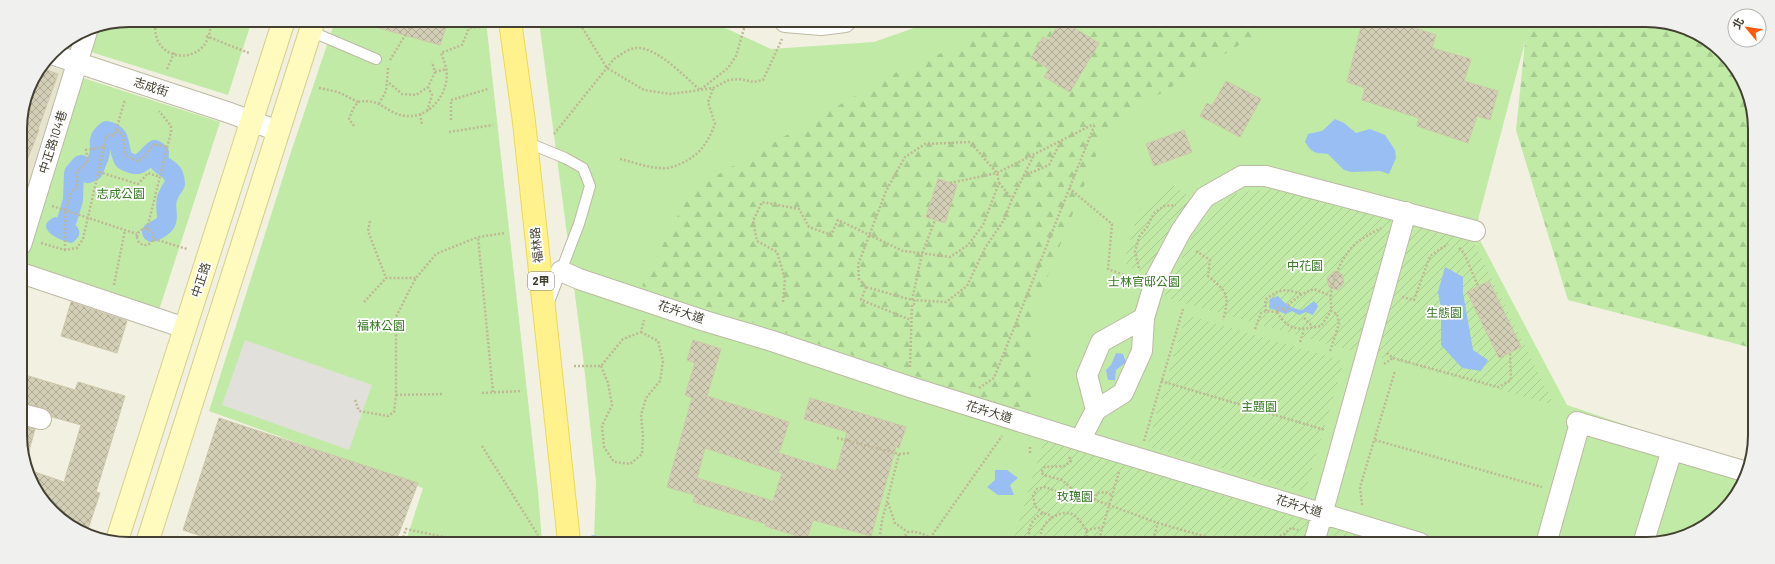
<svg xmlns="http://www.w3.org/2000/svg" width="1775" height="564" font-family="Barlow,'Noto Sans TC',sans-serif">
	<defs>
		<pattern id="forest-firs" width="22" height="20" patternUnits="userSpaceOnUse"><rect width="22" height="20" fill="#c0eaa6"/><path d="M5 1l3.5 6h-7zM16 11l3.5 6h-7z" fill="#a6ca8f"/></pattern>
		<pattern id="garden-furrows" width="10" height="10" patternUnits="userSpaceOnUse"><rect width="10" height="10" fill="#c0eaa6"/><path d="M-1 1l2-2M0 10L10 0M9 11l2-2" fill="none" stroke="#a6ca8f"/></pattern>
		<pattern id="building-cross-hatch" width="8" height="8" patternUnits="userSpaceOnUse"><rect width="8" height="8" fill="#d3ceb6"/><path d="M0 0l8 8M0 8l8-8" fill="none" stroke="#ada995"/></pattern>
	</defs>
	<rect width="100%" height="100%" fill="#f2f0e1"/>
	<path fill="#e6e3cf" d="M 44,64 L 68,72 L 28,194 L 21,192 L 20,122 L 28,87 Z"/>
	<path fill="#c0eaa6" d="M 129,20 L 252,20 L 228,95 L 91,52 L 99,26 Z
		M 335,21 L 486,21 L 538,491 L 542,541 L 406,541 L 423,488 L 209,411 L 291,152 Z
		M 539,21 L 710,21 L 771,49 L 874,42 L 931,22 L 1530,23 L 1475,231 L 1567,405 L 1750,467 L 1736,496 L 1713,521 L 1653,544 L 594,541 L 596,482 L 583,356 Z
		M 83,78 L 220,122 L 159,310 L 22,266 Z"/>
	<path fill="url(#forest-firs)" d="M 984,22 L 1275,23 L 1108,126 L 1034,310 L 1036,416 L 642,286 L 691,190 L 895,73 L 969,41 Z
		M 1527,23 L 1674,24 L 1728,57 L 1753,108 L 1752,348 L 1568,300 L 1516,130 Z"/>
	<path fill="url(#garden-furrows)" d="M 1171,184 L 1196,201 L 1152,279 L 1124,263 L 1138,212 Z
		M 1278,188 L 1394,216 L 1356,352 L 1164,297 L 1192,236 L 1236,193 Z
		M 1410,218 L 1469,233 L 1554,405 L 1372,355 Z
		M 1186,315 L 1344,361 L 1305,492 L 1147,446 Z
		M 1044,440 L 1310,522 L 1304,543 L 1029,542 L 1014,538 Z
		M 1337,528 L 1388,543 L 1332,543 Z"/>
	<path fill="#e2e0db" d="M 245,340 L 372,385 L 349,450 L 222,405 Z"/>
	<path fill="#98bef4" d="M 1335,119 L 1344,123 L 1356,133 L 1370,129 L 1385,135 L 1395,150 L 1396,158 L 1389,174 L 1380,171 L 1351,172 L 1344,170 L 1328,154 C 1315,153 1313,154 1305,142 L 1308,134 L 1322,131 Z
		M 55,217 C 69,218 91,230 72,243 C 59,241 32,227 55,217 Z
		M 1445,267 L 1463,277 L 1463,293 L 1473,350 L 1488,360 L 1481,371 L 1462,368 L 1441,345 L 1441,308 L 1438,292 Z
		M 1278,296 C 1285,304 1292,309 1302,310 L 1314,301 L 1318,306 L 1313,315 L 1306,312 L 1299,315 L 1292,311 L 1286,314 L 1269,308 L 1270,299 Z
		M 1116,353 L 1123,354 L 1126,362 L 1116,370 L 1115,380 L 1108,380 L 1106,370 L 1111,365 Z
		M 995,470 L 1007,470 L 1018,478 L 1010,485 L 1014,495 L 998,495 L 987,487 L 995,480 Z"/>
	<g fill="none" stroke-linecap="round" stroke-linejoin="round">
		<path stroke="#98bef4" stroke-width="5.5" d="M 593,538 L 609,541"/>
		<path stroke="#98bef4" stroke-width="20" d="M 67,220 L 73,200 L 74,173 L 81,165 L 88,173 L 93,171 C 95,166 97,161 99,156 C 103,146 94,141 107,131 C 123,134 117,149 124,160 C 141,170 143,160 155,150 L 159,153 L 158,161 C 166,171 174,167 175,184 C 172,188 169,193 167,198 C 163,215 176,222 152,232"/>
	</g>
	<path fill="url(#building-cross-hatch)" stroke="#cfc7a9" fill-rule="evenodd" d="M 368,21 L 448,21 L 440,45 L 368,25 Z
		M 1060,22 L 1064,22 L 1099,43 L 1070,92 L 1044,77 L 1049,69 L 1031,58 L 1043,37 L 1049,40 Z
		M 1362,23 L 1400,23 L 1436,35 L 1432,48 L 1471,59 L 1464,81 L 1498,91 L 1490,120 L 1477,116 L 1468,143 L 1417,126 L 1419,118 L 1362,100 L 1365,88 L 1347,82 Z
		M 41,68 L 58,74 L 38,129 L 39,130 L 21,175 L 20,122 L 28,87 Z
		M 1226,81 L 1261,99 L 1240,137 L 1200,116 L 1207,103 L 1212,106 Z
		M 1184,130 L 1192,152 L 1154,166 L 1146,144 Z
		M 938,179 L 957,185 L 945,223 L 926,217 Z
		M 1334,271 L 1342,274 L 1344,283 L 1338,290 L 1329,287 L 1327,278 Z
		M 1489,281 L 1521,347 L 1499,358 L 1467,292 Z
		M 71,302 L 127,321 L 117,353 L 61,336 Z
		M 693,340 L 721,349 L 707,396 L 789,422 L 779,453 L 836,471 L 847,432 L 804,419 L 810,398 L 906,427 L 899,448 L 896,447 L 871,536 L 813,520 L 807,539 L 765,526 L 766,524 L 693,502 L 695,495 L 667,487 L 692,398 L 685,395 L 695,363 L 687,360 ZM 705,448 L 782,473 L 773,501 L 697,478 Z
		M 22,374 L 75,390 L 78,382 L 125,396 L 96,492 L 100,493 L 87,532 L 47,507 L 29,470 L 64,482 L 81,425 L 52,417 L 49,411 L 44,408 L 22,403 Z
		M 219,418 L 418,483 L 396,541 L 213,540 L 183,530 Z
		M 22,426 L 35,429 L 27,458 L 23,458 L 22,456 Z"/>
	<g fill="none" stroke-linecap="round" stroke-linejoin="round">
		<defs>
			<path id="lane" d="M 310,31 L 376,59
				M 526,142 L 565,158 L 583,168 L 590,186 L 579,224 L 549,302"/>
			<path id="street" d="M 785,22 L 821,25 L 845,22
				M 51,54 L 230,113 L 278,131
				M 21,245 L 88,28
				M 561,271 L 579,279 L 705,321 L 769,340 L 910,387 L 1095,445 L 1420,543
				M 21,273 L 185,328
				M 1096,410 L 1087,375 L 1101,342 L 1144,318
				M 22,414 L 41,419
				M 1580,423 L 1747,472
				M 1080,440 L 1096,410 L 1123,393 L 1142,351 L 1144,318 L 1156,278 L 1181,231 L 1194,212 L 1205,197 L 1242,176 L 1266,176 L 1475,231
				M 1314,543 L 1406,212
				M 1546,544 L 1580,423 L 1577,422
				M 1643,544 L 1672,450"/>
			<path id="secondary" d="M 117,540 L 284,20
				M 148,540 L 314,20"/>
			<path id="primary" d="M 510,21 L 524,122 L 569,541"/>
		</defs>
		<use href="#lane" stroke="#bdb9a4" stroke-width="12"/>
		<use href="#street" stroke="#bdb9a4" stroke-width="22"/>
		<use href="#secondary" stroke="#d5cf8d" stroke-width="24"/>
		<use href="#primary" stroke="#ebd857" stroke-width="24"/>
		<path stroke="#c0b894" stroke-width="2.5" stroke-dasharray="2 2" stroke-linecap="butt" d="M 156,20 C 147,66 215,69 210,20
			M 578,21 L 607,68 L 644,90 L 670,94 L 686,92 L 713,88 L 729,80 L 739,79 L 754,82 L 763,80 L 782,39
			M 206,36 L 249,53
			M 390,60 L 414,21
			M 388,68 L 387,81 L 402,94 L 416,95 L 428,87 L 435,72 L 432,62
			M 167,69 L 175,51
			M 435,72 L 447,69
			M 319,88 L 338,92 L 358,102
			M 379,104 L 386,91 L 387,81
			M 427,111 L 432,95 L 428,87
			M 420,114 L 422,125
			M 451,120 L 451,100 L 488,89
			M 354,126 L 349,119 L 353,109 L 358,102 C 381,97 387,115 407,116 C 431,118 451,91 446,68 C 445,63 443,58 441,53 L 462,45 L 469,28 L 482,27
			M 117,130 L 123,135 L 125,155 L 137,161 L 142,159 L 154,144 L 168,147
			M 449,132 L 493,125
			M 554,134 L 614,59 C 622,54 630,47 639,48 C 659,49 685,77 700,90 L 728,68 L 736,56 L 746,22
			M 620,159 C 633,162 646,167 659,168 C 666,169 674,167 680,164 C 700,155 707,144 715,124 L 708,102 L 713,89
			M 99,172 L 138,184 L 148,173 L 160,177
			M 1023,176 L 1049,165 L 1061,141
			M 950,183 L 997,173 L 1094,124
			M 999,183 L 1012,199
			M 1069,188 L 1112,224 L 1108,269 L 1137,280
			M 52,206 L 137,234
			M 370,221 L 368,231 L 386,278 L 416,278
			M 147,229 L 171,132 L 171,126 L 159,111
			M137 237a8 8 0 1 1 16 0a8 8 0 1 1-16 0Z
			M 154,239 L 187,249
			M 41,243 L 65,250 L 77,248 L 83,239 L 104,147
			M 1459,248 L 1464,253 L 1478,286
			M 65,250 L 65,211 L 72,191 L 77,188 L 77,172 L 88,161 L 86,150 L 104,147 C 104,141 104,138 109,135 L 112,136 L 115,134 L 125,99
			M 1196,251 L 1210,260 L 1208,276 C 1227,292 1230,294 1223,320
			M 1139,268 L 1135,252 L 1139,237 L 1147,227 L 1154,213 L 1164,206 L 1176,205
			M 114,285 L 125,230
			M 866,287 L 861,300 L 911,320
			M 1402,297 L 1414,300 L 1430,256 L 1448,244
			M 912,300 L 922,254 L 935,220
			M 364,302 L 386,278
			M 783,302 L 785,279 L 777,252 L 757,241 L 753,221 L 762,202 L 799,209 L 809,227 L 831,235 L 838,220 L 903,251 L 950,257 L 968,245 L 983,225 L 999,183 L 997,173 L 970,142 L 925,144 L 905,157 L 886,191 L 858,265 L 859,279 L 866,287 L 912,300 L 946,302 L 967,286 L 985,248 L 1004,220 L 1012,199 L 1034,155
			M 1266,311 L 1265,300 C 1279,289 1284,288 1301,294
			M 1277,312 C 1289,332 1300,330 1321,326 L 1331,311
			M 1277,312 L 1278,308 L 1282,308 L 1284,311 L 1288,310 L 1289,304 L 1302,294 L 1314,289 L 1331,296
			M 1304,318 L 1310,324 L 1312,328
			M 1255,329 L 1261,313 L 1266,311 L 1277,312
			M 1300,342 L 1304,330
			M 1330,351 L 1339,324 L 1337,314 L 1331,311 C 1332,305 1330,300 1331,295 C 1333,276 1344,252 1359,241 C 1366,236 1374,232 1381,228
			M 1387,353 L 1393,358 L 1498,387 L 1511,380 L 1510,352
			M 1384,364 L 1393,358
			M 574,366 L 601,366 L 623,339 L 641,332 L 644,320
			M 601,366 L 608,383 L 612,405 L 602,426 L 604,447 L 614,462 L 630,464 L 642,454 L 643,436 L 641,415 L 646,398 L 660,381 L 663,361 L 658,341 L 641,332
			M 910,367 L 912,304 L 914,304 L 915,300
			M 1161,381 L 1325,430
			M 979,388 L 994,378 L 1095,124
			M 493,392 L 478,237 L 505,233
			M 482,393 L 522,391
			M 396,395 L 443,394
			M 355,400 L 359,411 L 388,416 L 394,412 L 396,395 L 396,317 L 407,295 L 416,278 L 436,254 L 478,237
			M 837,438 L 899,454 L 911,453
			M 1375,440 L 1542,487
			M 1144,441 L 1183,309
			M 482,446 L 538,535
			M 1030,453 L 1030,445
			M 1069,457 L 1071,461 L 1065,466 L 1045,467 L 1041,472 L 1044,475 L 1062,480 L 1079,495
			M 1095,500 L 1097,493 L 1105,492 L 1112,495
			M 888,503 L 895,523 L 908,532
			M 1362,505 L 1360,487 L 1395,371
			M 1043,513 L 1035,506 L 1033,495 L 1037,489 L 1045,487 L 1061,493 L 1079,495 L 1085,499 L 1095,500 L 1158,523 L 1228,543
			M 1086,530 L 1103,527
			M 930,538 L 1002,436
			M 402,541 L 406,529 L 462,541
			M 879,542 L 882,521 L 899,454
			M 900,542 L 908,532 C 919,531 926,534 934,542
			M 1016,542 L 1017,540 L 1026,542
			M 1031,542 C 1026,530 1031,519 1043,513 L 1050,515 L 1052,518
			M 1042,542 C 1035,528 1057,508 1072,514 C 1076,516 1080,521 1083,525 C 1087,531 1088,536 1086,542
			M 1098,543 L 1119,472
			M 1152,543 L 1158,523
			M 1261,543 L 1283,535 L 1291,528 L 1298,530"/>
		<use href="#lane" stroke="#fff" stroke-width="10"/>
		<use href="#street" stroke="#fff" stroke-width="20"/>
		<use href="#secondary" stroke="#fffbbe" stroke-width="22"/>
		<use href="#primary" stroke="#fff28d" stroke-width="22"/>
	</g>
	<g text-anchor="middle" stroke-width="3.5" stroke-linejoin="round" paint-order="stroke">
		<rect fill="#fff" stroke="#7b7970" stroke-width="1" x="528" y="272" width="26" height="18" rx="3"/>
		<g font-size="11" font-weight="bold" fill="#434032">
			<text x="541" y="285">2甲</text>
		</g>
		<g font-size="12" fill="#434032" stroke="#fff">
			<text transform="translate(151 87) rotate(18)" y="4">志成街</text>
			<text transform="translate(53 142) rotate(-72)" y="4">中正路104巷</text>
			<text transform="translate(537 245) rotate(-96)" y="4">福林路</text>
			<text transform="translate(201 280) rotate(-72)" y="4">中正路</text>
			<text transform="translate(681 312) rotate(18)" y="4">花卉大道</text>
			<text transform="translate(989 412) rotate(17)" y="4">花卉大道</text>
			<text transform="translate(1299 506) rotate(17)" y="4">花卉大道</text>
		</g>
		<g font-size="12" fill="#347822" stroke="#fff">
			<text x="121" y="198">志成公園</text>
			<text x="1305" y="270">中花園</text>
			<text x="1144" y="286">士林官邸公園</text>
			<text x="1444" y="317">生態園</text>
			<text x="381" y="330">福林公園</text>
			<text x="1259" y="411">主題園</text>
			<text x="1075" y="501">玫瑰園</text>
		</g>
	</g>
	<path d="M0 0H1775V564H0ZM129 27H1646A102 102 0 0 1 1748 129V435A102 102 0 0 1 1646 537H129A102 102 0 0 1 27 435V129A102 102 0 0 1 129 27Z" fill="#f0f0ef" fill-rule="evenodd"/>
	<path fill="none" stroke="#434032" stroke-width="2" d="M129 27H1646A102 102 0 0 1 1748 129V435A102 102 0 0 1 1646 537H129A102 102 0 0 1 27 435V129A102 102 0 0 1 129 27Z"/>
	<g transform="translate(1747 28) rotate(299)"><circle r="19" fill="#ffffff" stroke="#b4b3ad"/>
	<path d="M0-3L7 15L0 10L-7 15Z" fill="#ff5a0b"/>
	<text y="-6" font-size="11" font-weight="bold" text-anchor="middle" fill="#434032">北</text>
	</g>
</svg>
